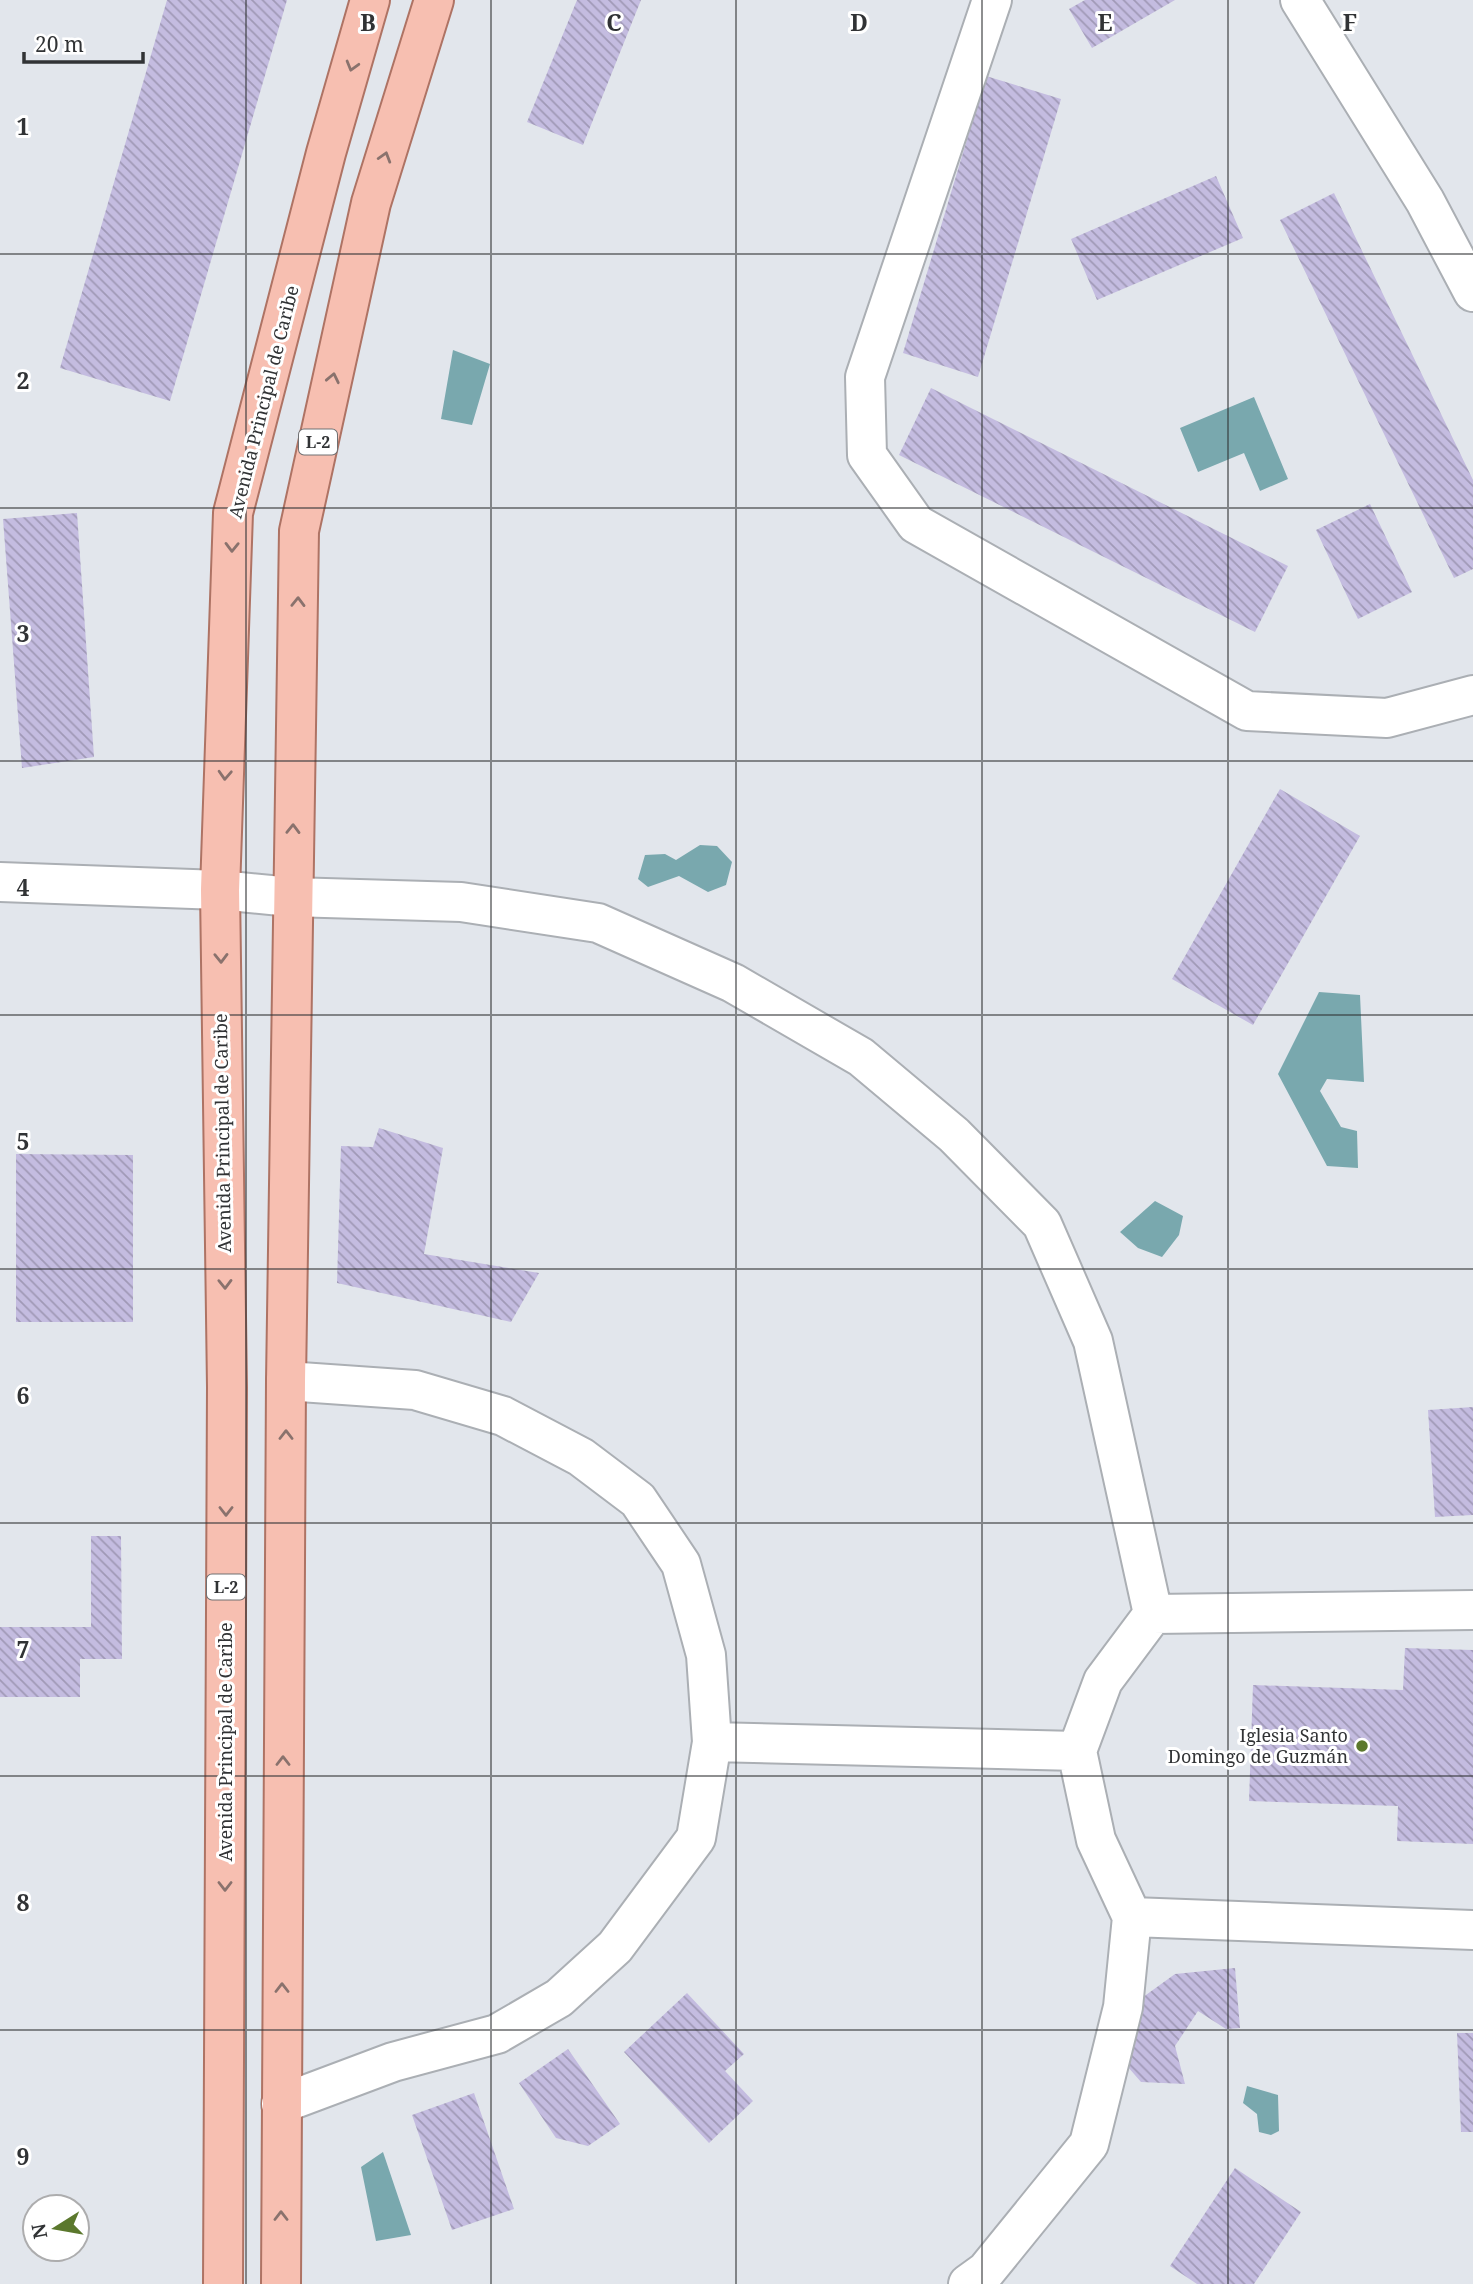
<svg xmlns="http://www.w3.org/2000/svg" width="1473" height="2284" font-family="'Noto Serif',serif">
	<defs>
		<pattern id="building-back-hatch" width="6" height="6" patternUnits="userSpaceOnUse" patternTransform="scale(1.75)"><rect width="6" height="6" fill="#c4bce0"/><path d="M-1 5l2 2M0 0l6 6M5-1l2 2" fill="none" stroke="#a099b6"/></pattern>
	</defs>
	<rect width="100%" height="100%" fill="#e2e6ec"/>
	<path fill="#79a8ae" d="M 453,350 L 490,364 L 472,425 L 441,419 Z
		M 1254,397 L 1288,479 L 1260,491 L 1244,453 L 1198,472 L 1180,428 Z
		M 700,845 L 717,846 L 732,862 L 726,885 L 708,892 L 679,876 L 648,887 L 638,879 L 645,855 L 665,854 L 676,860 Z
		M 1319,992 L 1360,995 L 1364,1082 L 1327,1079 L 1320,1091 L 1341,1127 L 1357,1131 L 1358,1168 L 1327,1166 L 1278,1074 Z
		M 1155,1201 L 1183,1216 L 1179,1235 L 1162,1257 L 1138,1248 L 1120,1232 Z
		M 1247,2086 L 1278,2095 L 1279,2131 L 1271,2135 L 1259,2132 L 1257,2114 L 1243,2103 Z
		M 383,2152 L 411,2235 L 376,2241 L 361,2167 Z"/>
	<path fill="url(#building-back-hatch)" d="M 167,0 L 287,0 L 170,401 L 60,368 Z
		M 577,0 L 641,0 L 583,145 L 527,122 Z
		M 1085,0 L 1175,0 L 1092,48 L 1069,9 Z
		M 986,76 L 1061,99 L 978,377 L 903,353 Z
		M 1216,176 L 1243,238 L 1097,300 L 1071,239 Z
		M 1334,193 L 1473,480 L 1473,569 L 1454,578 L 1280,220 Z
		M 931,388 L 1288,566 L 1255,632 L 899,455 Z
		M 1370,504 L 1412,592 L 1358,619 L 1316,530 Z
		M 77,513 L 94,757 L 22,768 L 3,519 Z
		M 1280,789 L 1360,836 L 1253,1025 L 1172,979 Z
		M 379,1128 L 443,1148 L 424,1254 L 539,1273 L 511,1322 L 337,1283 L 341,1146 L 373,1147 Z
		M 16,1154 L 133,1155 L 133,1322 L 16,1322 Z
		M 1473,1407 L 1473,1515 L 1435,1517 L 1428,1410 Z
		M 91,1536 L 121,1536 L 122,1659 L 80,1659 L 80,1697 L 0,1697 L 0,1627 L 91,1627 Z
		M 1405,1648 L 1473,1650 L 1473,1844 L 1397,1841 L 1398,1806 L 1249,1801 L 1253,1685 L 1403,1690 Z
		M 1235,1968 L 1240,2028 L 1226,2029 L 1198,2011 L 1175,2046 L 1185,2084 L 1141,2082 L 1121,2059 L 1139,2000 L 1175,1974 Z
		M 687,1993 L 744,2054 L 725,2071 L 753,2101 L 709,2143 L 624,2052 Z
		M 1457,2033 L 1473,2033 L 1473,2132 L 1461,2132 Z
		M 568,2049 L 620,2124 L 588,2146 L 556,2138 L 519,2083 Z
		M 474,2093 L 514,2209 L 452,2230 L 412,2115 Z
		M 1235,2168 L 1301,2212 L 1254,2284 L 1197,2284 L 1170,2266 Z"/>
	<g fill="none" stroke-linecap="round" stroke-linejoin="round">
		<defs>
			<path id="street" d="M 992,0 L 865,377 L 867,455 L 916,524 L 1247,711 L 1387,718 L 1473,695
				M 1300,0 L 1425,201 L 1473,292
				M 0,882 L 220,890 L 291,897 L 461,902 L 598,923 L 733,983 L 861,1057 L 954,1135 L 1042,1224 L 1093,1341 L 1153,1614 L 1103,1681 L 1077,1751 L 1096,1840 L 1132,1917 L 1123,2007 L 1089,2144 L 986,2271 L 968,2284
				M 1153,1614 L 1473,1610
				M 712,1742 L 1077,1751
				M 1132,1917 L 1473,1930
				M 281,2104 L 393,2062 L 497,2034 L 559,1998 L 615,1947 L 696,1838 L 712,1742 L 706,1655 L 681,1564 L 638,1500 L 581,1457 L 503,1416 L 415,1390 L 286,1381"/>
			<path id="primary" d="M 223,2284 L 227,1387 L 220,890 L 233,513 L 326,153 L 370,0
				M 281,2284 L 286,1381 L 299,531 L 371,203 L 434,0"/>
		</defs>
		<use href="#street" stroke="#abafb4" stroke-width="42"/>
		<use href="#primary" stroke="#ae7364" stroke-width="42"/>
		<use href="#street" stroke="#fff" stroke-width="38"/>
		<use href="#primary" stroke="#f7bfb1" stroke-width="38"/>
	</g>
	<defs><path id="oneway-chevron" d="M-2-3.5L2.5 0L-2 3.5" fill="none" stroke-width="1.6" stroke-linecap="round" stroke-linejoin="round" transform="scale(1.75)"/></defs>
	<g stroke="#8a726d">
		<use href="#oneway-chevron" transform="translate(352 66) rotate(106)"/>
		<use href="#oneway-chevron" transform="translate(385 157) rotate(-73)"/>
		<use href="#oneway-chevron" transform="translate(333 378) rotate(-78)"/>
		<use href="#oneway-chevron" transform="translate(232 547) rotate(91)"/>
		<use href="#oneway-chevron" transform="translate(298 602) rotate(-89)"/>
		<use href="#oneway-chevron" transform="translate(225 775) rotate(93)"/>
		<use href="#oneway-chevron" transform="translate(293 829) rotate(-89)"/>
		<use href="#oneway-chevron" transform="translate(221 958) rotate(89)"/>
		<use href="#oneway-chevron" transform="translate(225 1284) rotate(89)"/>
		<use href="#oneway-chevron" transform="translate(286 1435) rotate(-90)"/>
		<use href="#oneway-chevron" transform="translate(226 1511) rotate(90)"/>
		<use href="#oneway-chevron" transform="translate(283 1761) rotate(-90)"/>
		<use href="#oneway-chevron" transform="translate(225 1886) rotate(90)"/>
		<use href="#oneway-chevron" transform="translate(282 1988) rotate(-90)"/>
		<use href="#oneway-chevron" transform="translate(281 2216) rotate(-90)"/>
	</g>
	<path fill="none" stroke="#313335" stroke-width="2" stroke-opacity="0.55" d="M 246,0 L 246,2284M 491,0 L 491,2284M 736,0 L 736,2284M 982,0 L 982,2284M 1228,0 L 1228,2284M 0,254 L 1473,254M 0,508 L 1473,508M 0,761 L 1473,761M 0,1015 L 1473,1015M 0,1269 L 1473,1269M 0,1523 L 1473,1523M 0,1776 L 1473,1776M 0,2030 L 1473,2030"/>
	<circle fill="#5b782d" stroke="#fff" stroke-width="2.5" cx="1362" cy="1746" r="7"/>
	<g text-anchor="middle" stroke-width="6" stroke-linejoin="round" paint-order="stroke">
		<g fill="#fff" stroke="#6f7072" stroke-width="2">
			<rect x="299" y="429.5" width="38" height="25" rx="5"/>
			<rect x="207" y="1574.5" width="38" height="25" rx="5"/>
		</g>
		<g font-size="16" font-weight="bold" fill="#313335">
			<text x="318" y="448">L-2</text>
			<text x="226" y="1593">L-2</text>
		</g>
		<g font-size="18" fill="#313335" stroke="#fff">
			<text transform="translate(264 402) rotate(-76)" y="6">Avenida Principal de Caribe</text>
			<text transform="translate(223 1133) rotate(-91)" y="6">Avenida Principal de Caribe</text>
			<text transform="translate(226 1742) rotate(-90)" y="6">Avenida Principal de Caribe</text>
		</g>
		<g font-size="18" fill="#313335" stroke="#fff" text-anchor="end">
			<text x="1348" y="1742">Iglesia Santo<tspan x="1348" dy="21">Domingo de Guzmán</tspan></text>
		</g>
	</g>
	<g font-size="23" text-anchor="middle" font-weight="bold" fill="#313335" stroke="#fff" stroke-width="6" stroke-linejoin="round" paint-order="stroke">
		<text x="368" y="31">B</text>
		<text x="614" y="31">C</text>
		<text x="859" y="31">D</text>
		<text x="1105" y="31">E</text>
		<text x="1350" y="31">F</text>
		<text x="23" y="135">1</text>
		<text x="23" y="389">2</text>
		<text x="23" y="642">3</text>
		<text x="23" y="896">4</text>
		<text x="23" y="1150">5</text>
		<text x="23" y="1404">6</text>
		<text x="23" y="1658">7</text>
		<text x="23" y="1911">8</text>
		<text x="23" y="2165">9</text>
	</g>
	<g transform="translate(56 2228) rotate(259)"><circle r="33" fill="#ffffff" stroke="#adadae" stroke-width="2"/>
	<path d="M0-5L12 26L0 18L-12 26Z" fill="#5b782d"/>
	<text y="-10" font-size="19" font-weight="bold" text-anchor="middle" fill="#313335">N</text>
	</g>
	<path d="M24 52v10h119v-10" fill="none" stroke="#313335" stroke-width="3.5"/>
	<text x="35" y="52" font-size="21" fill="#313335" stroke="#ffffff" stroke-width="5" paint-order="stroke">20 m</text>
</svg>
